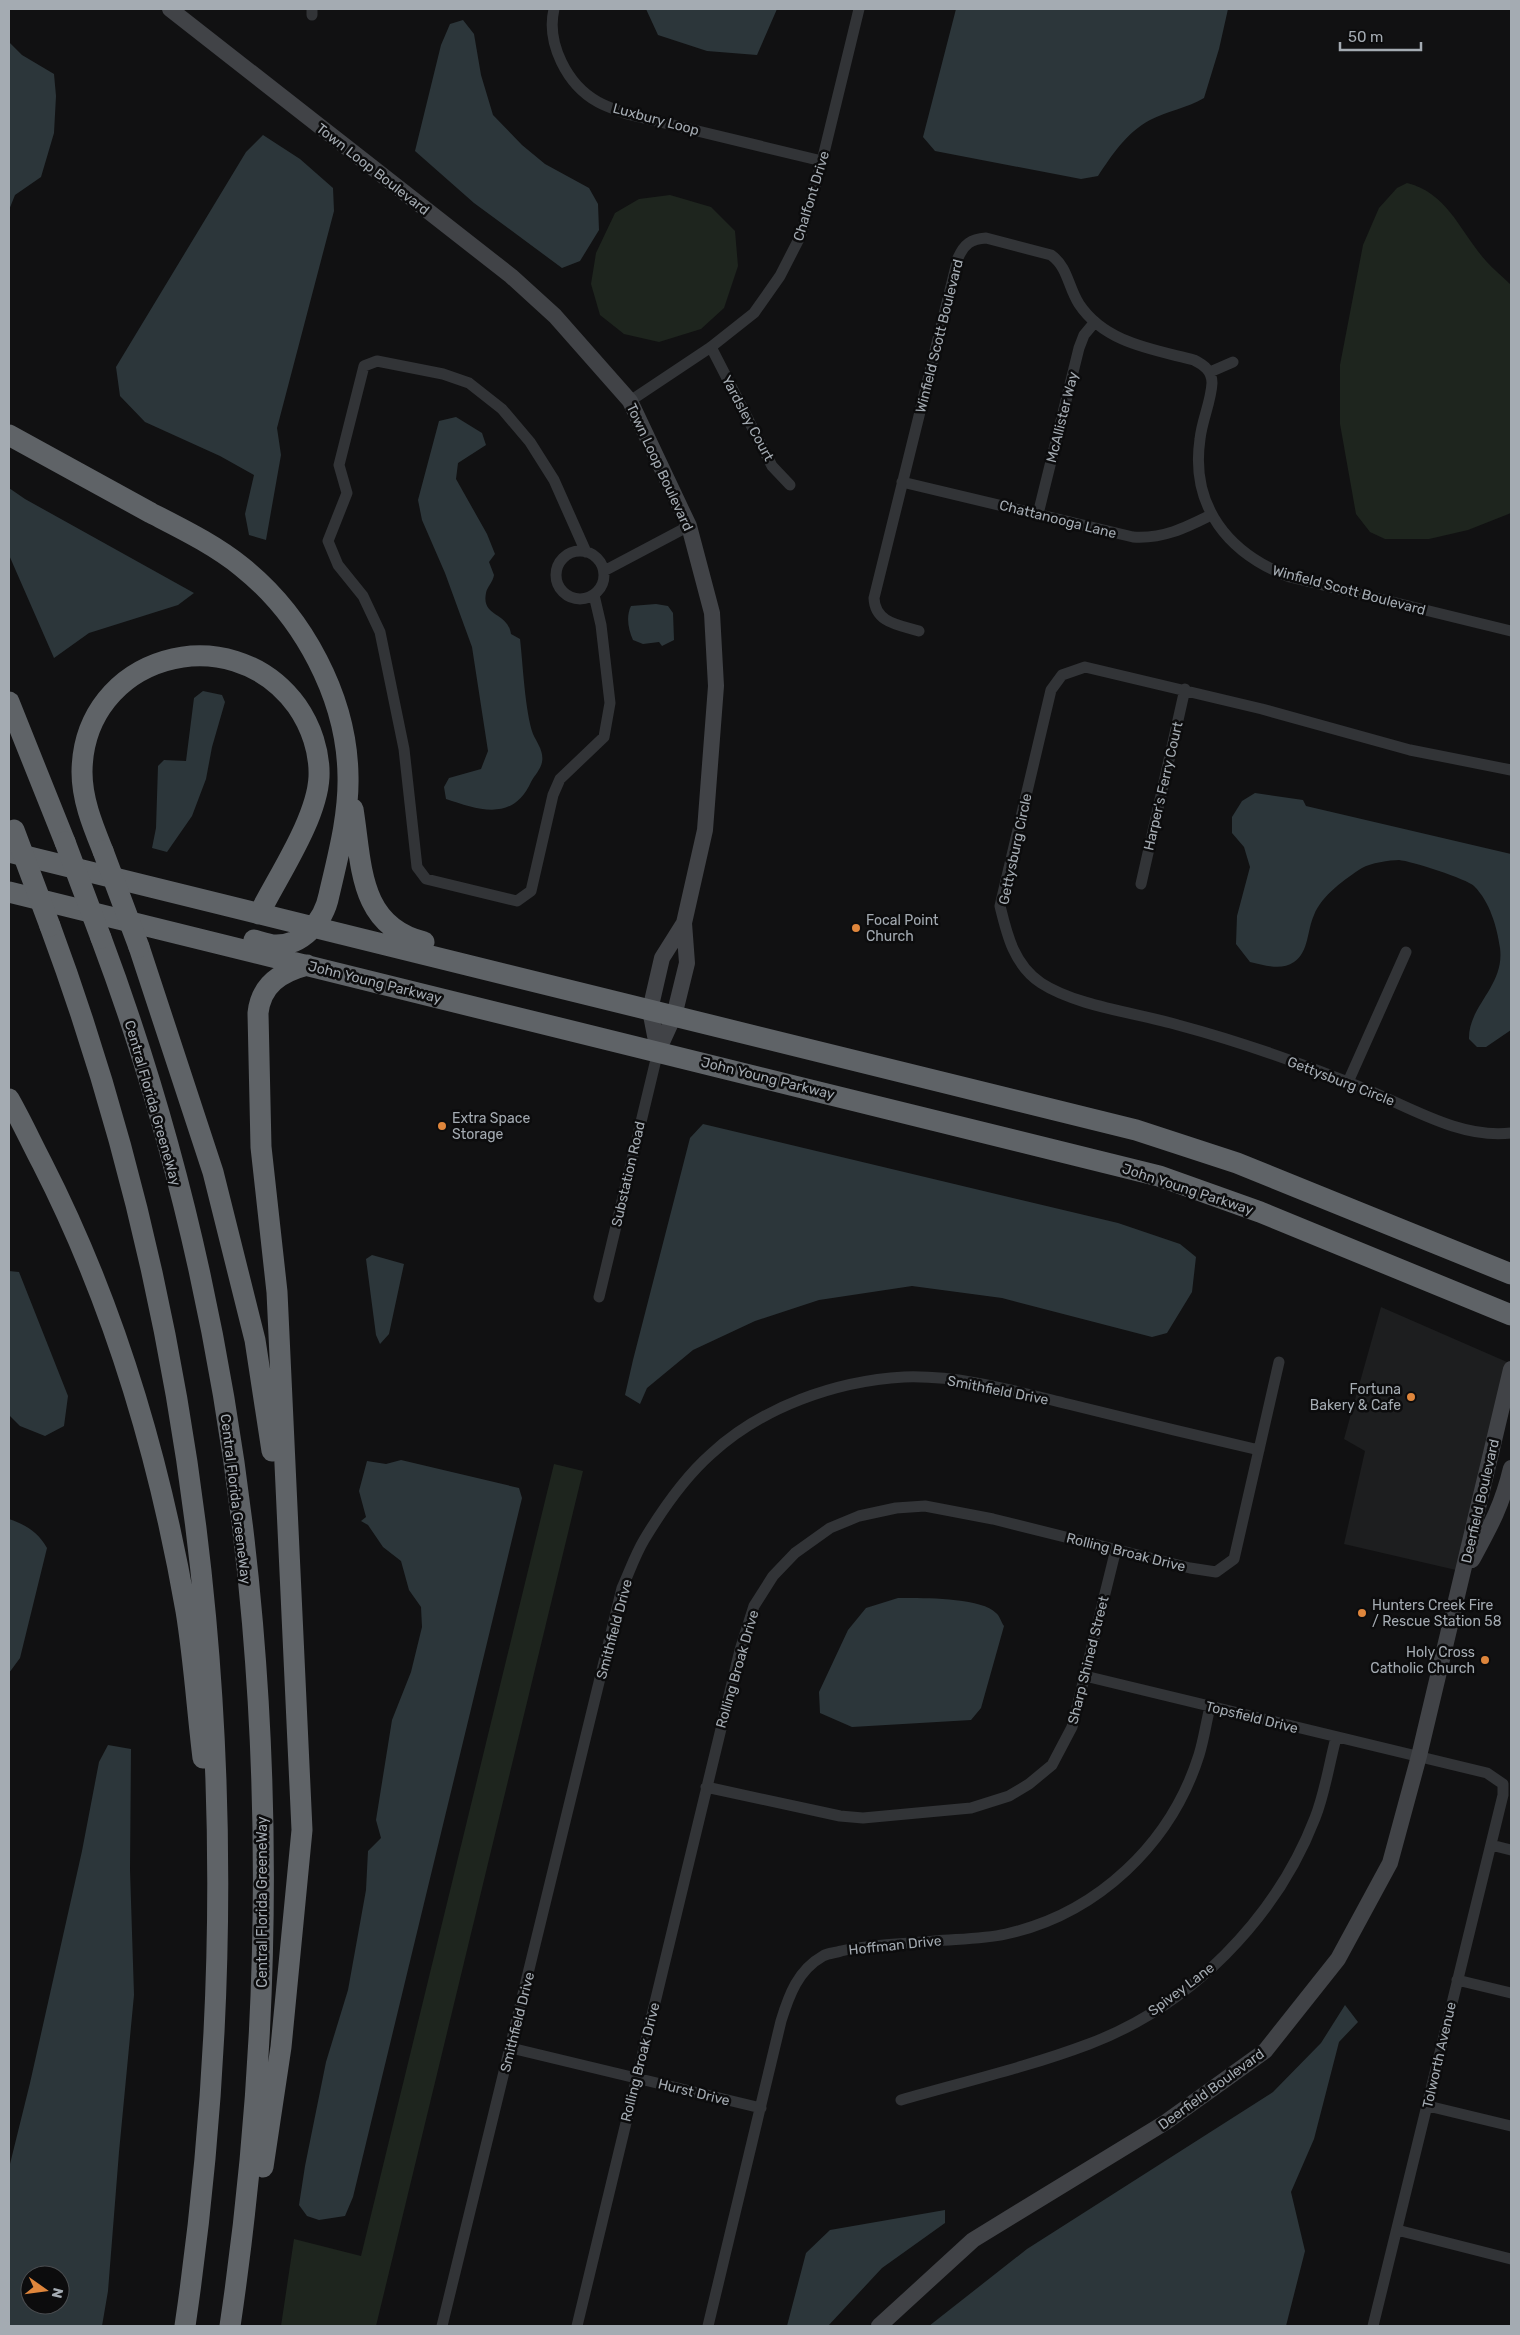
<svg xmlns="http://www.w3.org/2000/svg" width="1520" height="2335" font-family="Rubik,sans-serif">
	<rect width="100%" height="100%" fill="#111112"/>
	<path fill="#1d1e1f" d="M 1381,1307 L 1507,1362 L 1456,1570 L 1344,1544 L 1365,1451 L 1344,1439 Z"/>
	<path fill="#1e251e" d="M 1407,183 C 1448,193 1460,232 1486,261 C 1493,269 1503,277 1511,285 L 1511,513 L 1468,530 L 1429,539 L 1385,539 L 1370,532 L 1356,514 L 1340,424 L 1340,365 L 1363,245 L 1379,208 L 1397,188 Z
		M 670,195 L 711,207 L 735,231 L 738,266 L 724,308 L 701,329 L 659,342 L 624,334 L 600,315 L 591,284 L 596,253 L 615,213 L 639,199 Z
		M 554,1464 L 583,1471 L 376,2326 L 281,2326 L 294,2239 L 361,2256 Z"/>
	<path fill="#2c363a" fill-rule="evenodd" d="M 646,9 L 777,9 L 757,55 L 707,51 L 658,35 Z
		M 956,9 L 1228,9 L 1219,49 L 1204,98 C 1187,108 1167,111 1150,120 C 1126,133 1112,155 1098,176 L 1081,179 L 935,151 L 923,137 Z
		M 463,20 L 474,34 L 481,75 L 493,115 L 522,145 L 545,164 L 589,188 L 598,204 L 599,230 L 580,261 L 562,268 L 474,203 L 415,151 L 441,45 L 450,24 Z
		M 9,42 L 22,55 L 54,74 L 56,96 L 54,133 L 41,177 L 15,195 L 9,210 Z
		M 263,135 L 300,159 L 333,188 L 334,211 L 277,428 L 281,455 L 266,540 L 249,535 L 245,514 L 254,475 L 220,456 L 145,422 L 120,396 L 116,367 L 246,152 Z
		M 456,417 L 482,433 L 486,445 L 458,463 L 456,479 L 487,534 L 495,554 L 489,562 L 494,575 C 493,582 487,587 486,593 C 481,617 508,612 511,634 L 520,639 C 523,665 525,711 533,734 C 537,743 544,751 542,762 C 541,769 534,776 531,782 C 513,822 479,810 446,799 L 444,787 L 449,778 L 481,769 L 488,751 L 472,647 L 445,573 L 422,520 L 418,500 L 439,421 Z
		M 9,488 L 25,499 L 194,593 L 178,605 L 89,633 L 54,658 L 9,555 Z
		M 656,604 L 668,606 L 673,613 L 674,640 L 662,646 L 659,642 L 643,644 L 633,640 C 628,629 626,616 631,606 Z
		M 203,691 L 222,695 L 225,702 L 212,747 L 206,779 L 192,816 L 167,852 L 152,848 L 156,828 L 158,766 L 164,760 L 186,761 L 194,698 Z
		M 1255,793 L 1303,800 L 1306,806 L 1511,854 L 1511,1030 L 1486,1047 L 1477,1047 L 1469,1039 C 1468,1006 1505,986 1500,948 C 1497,927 1490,902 1474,886 C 1467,879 1411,861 1399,860 C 1390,860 1370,863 1362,868 C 1345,879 1322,895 1314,915 C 1307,930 1309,952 1294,962 C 1281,971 1264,965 1250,962 L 1236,944 L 1237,916 L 1250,867 L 1244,847 L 1232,833 L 1232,817 L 1242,801 Z
		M 703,1124 L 1118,1223 L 1180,1244 L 1196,1257 L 1192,1292 L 1167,1333 L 1152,1337 L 1002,1298 L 912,1286 L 819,1300 L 755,1321 L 693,1350 L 647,1388 L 640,1404 L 625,1395 L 633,1360 L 690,1138 Z
		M 372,1255 L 404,1264 L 389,1334 L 380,1344 L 376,1335 L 366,1259 Z
		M 9,1271 L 19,1272 L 68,1396 L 64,1426 L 45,1436 L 20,1426 L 9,1415 Z
		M 401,1460 L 519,1488 L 522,1498 L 353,2197 L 345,2216 L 319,2220 L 307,2216 L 299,2205 L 305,2166 L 326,2062 L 348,1990 L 366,1890 L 368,1851 L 381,1838 L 376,1820 L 392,1720 L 411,1672 L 422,1627 L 421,1607 L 409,1590 L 401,1561 L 383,1547 L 368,1525 L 361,1521 L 366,1517 L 359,1491 L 367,1461 L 386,1464 Z
		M 9,1519 C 26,1525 38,1532 47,1548 L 20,1658 L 9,1673 Z
		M 898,1598 C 919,1598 981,1597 996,1613 C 1000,1616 1001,1622 1004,1626 L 981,1708 L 971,1720 L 852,1727 L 820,1713 L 819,1692 L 848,1630 L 866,1608 Z
		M 108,1745 L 131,1749 L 130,1870 L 134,1995 L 119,2152 L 108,2291 L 102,2326 L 9,2326 L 9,2168 L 30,2083 L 82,1851 L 99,1762 ZM 30,2275 L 60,2275 L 60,2305 L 30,2305 Z
		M 1345,2005 L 1358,2022 L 1339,2042 L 1314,2139 L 1291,2192 L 1305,2251 L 1286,2326 L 929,2326 L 1027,2249 L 1273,2092 L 1321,2043 Z
		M 945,2210 L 945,2223 L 882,2268 L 828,2326 L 787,2326 L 806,2253 L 830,2230 Z"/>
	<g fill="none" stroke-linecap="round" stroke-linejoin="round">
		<path stroke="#323437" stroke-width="11" d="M 554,9 C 546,43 567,85 598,102 C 607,107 617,110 627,114 L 822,161
			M 312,15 L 312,9
			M 711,347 L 772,466 L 790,485
			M 1210,372 L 1233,362
			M 630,401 L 711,347 L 754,313 L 780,276 L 801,235 L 822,161 L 859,9
			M 902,482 L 1133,537 C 1163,539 1185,528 1211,515
			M 1038,514 L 1079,348 L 1084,335 L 1094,323
			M556 575a24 24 0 1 1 48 0a24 24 0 1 1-48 0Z
			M 586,552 L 554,480 L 530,442 L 502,409 L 469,383 L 443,374 L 377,361 L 364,366 L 339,465 L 347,493 L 328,541 L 338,565 L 363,596 L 380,632 L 404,749 L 417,867 L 426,879 L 517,901 L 531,891 L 553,795 L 560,779 L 604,737 L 610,703 L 601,625 L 594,595
			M 604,571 L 689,526
			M 919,631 C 899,625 875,623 874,598 L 958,258 C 964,244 971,239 986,238 L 1051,255 C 1068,267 1068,287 1079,304 C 1105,343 1152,349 1194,360 C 1204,365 1212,371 1212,383 C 1211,402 1202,420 1200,439 C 1190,507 1229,554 1290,577 L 1511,631
			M 1511,770 L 1410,750 L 1262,709 L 1085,667 L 1062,675 L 1051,690 L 1000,906 C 1007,935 1014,965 1041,983 C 1076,1006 1137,1013 1178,1025 C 1242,1042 1306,1065 1368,1090 C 1413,1109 1462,1139 1511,1133
			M 1141,884 L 1185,689
			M 1348,1082 L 1406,952
			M 599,1297 L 658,1051
			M 1085,1676 L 1487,1773 L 1503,1784
			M 706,1787 L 840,1816 L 863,1818 L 971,1808 L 1009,1796 L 1029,1784 L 1052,1765 L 1072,1727 L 1116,1549
			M 1491,1845 L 1511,1850
			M 1457,1980 L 1511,1993
			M 511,2048 L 761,2108
			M 901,2100 C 963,2082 1028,2067 1089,2044 C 1190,2006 1276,1919 1315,1818 C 1325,1793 1329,1764 1336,1738
			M 1428,2106 L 1511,2126
			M 1397,2230 L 1511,2259
			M 442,2326 L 622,1588 C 629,1573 635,1555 644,1540 C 662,1510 685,1477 711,1454 C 762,1407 835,1381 904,1377 C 959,1375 1015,1391 1068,1404 C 1132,1420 1195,1435 1259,1450
			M 577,2326 L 740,1650 L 754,1606 L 773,1576 L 795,1553 L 830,1528 L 859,1516 L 896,1508 L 925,1506 L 993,1519 L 1190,1568 L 1216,1572 L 1234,1559 L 1279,1362
			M 708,2326 L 781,2021 C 789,1995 798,1970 823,1956 C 828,1953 835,1953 841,1951 C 872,1944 903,1944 935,1941 C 958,1939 983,1939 1006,1934 C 1097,1914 1171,1844 1199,1755 C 1204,1739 1206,1723 1210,1707
			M 1373,2326 L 1503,1795 L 1503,1784"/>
		<path stroke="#414347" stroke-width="16" d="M 170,9 L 511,276 L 555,316 L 630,401 L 689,526 L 712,613 L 716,686 L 705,830 L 684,923 L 687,963 L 674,1016 L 658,1051
			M 658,1051 L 650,1010 L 662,958 L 684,923
			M 1472,1560 C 1490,1527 1502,1506 1511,1468
			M 879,2326 L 973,2240 L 1166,2122 L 1265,2051 L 1338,1959 L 1390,1863 L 1419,1756 L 1511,1369"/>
		<path stroke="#5f6367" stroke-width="21" d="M 9,435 C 56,461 104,487 151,513 C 182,529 215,545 242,567 C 303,616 347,697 348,776 C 349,816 338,856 329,895 C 324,921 302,947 273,945 C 267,944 260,942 254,940
			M 9,702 L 65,842
			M 353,809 C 362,864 358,926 424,942
			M 103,851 C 93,826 82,800 82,772 C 83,656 230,614 297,706 C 311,726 320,752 319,777 C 317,819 278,876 259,914
			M 9,852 L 1136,1130 L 1237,1163 L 1511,1274
			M 9,892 L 1159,1176 L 1260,1212 L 1511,1315
			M 50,926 C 216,1374 254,1855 185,2326
			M 101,938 C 265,1375 298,1866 230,2326
			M 139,947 L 213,1172 L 255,1340 L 272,1451
			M 9,1099 C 21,1120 31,1142 42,1163 C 114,1304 159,1456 186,1611 C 194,1660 197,1709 203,1758
			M 263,2167 L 281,2047 L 302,1830 L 277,1292 L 261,1147 L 258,1013 C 261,985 280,972 307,965"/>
		<path stroke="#5f6367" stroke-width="21" d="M 14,830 L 50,926
			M 65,842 L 101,938
			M 103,851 L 139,947"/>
	</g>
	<g fill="#df863c" stroke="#0c0c0d" stroke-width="2">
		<circle cx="856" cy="928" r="5"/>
		<circle cx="442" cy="1126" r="5"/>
		<circle cx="1411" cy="1397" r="5"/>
		<circle cx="1362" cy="1613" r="5"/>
		<circle cx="1485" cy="1660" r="5"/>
	</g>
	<g text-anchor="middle" stroke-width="5" stroke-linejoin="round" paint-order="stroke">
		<g font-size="14" fill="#a4abb2" stroke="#0c0c0d">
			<text transform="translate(656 119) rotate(15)" y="5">Luxbury Loop</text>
			<text transform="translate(373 169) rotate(38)" y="5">Town Loop Boulevard</text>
			<text transform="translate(811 196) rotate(-73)" y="5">Chalfont Drive</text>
			<text transform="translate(939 336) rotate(-76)" y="5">Winfield Scott Boulevard</text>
			<text transform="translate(1062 417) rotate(-76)" y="5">McAllister Way</text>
			<text transform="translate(748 418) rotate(62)" y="5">Yardsley Court</text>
			<text transform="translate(660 467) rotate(65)" y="5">Town Loop Boulevard</text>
			<text transform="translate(1058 519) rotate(14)" y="5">Chattanooga Lane</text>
			<text transform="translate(1349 590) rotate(15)" y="5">Winfield Scott Boulevard</text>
			<text transform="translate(1163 786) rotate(-77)" y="5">Harper's Ferry Court</text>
			<text transform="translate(1015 849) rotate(-78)" y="5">Gettysburg Circle</text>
			<text transform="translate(375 982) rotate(14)" y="5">John Young Parkway</text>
			<text transform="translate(768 1078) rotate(14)" y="5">John Young Parkway</text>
			<text transform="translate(1341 1081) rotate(21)" y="5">Gettysburg Circle</text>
			<text transform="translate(153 1103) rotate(74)" y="5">Central Florida GreeneWay</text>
			<text transform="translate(628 1174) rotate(-77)" y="5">Substation Road</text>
			<text transform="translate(1188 1189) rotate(18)" y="5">John Young Parkway</text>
			<text transform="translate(998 1390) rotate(11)" y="5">Smithfield Drive</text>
			<text transform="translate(236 1499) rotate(83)" y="5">Central Florida GreeneWay</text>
			<text transform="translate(1480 1501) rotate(-77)" y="5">Deerfield Boulevard</text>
			<text transform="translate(1126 1552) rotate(14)" y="5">Rolling Broak Drive</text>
			<text transform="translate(614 1629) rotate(-75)" y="5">Smithfield Drive</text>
			<text transform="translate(1088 1660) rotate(-76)" y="5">Sharp Shined Street</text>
			<text transform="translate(737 1669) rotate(-74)" y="5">Rolling Broak Drive</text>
			<text transform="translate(1252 1717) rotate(14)" y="5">Topsfield Drive</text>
			<text transform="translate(262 1902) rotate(-90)" y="5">Central Florida GreeneWay</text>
			<text transform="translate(895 1945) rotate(-6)" y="5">Hoffman Drive</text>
			<text transform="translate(1181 1989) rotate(-37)" y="5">Spivey Lane</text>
			<text transform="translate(517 2022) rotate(-76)" y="5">Smithfield Drive</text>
			<text transform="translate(1439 2055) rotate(-77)" y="5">Tolworth Avenue</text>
			<text transform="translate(640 2062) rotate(-76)" y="5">Rolling Broak Drive</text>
			<text transform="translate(1211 2089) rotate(-36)" y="5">Deerfield Boulevard</text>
			<text transform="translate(694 2092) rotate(14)" y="5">Hurst Drive</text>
		</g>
		<g font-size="14" fill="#a4abb2" stroke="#0c0c0d" text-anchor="start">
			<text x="866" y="925">Focal Point<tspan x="866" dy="16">Church</tspan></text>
			<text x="452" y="1123">Extra Space<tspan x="452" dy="16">Storage</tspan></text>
			<text x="1401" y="1394" text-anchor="end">Fortuna<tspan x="1401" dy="16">Bakery &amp; Cafe</tspan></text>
			<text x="1372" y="1610">Hunters Creek Fire<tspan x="1372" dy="16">/ Rescue Station 58</tspan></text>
			<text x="1475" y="1657" text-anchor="end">Holy Cross<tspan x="1475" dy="16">Catholic Church</tspan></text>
		</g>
	</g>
	<rect width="1520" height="2335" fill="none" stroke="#a4abb2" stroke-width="20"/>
	<g transform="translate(45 2290) rotate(104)"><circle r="24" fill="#0c0c0d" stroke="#494c4f"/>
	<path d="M0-4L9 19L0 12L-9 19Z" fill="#df863c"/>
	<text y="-8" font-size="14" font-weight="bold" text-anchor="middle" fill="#a4abb2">N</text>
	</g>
	<path d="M1340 42v8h81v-8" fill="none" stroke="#a4abb2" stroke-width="2.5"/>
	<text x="1348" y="42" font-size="15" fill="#a4abb2" stroke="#0c0c0d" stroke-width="4" paint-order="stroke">50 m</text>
</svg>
